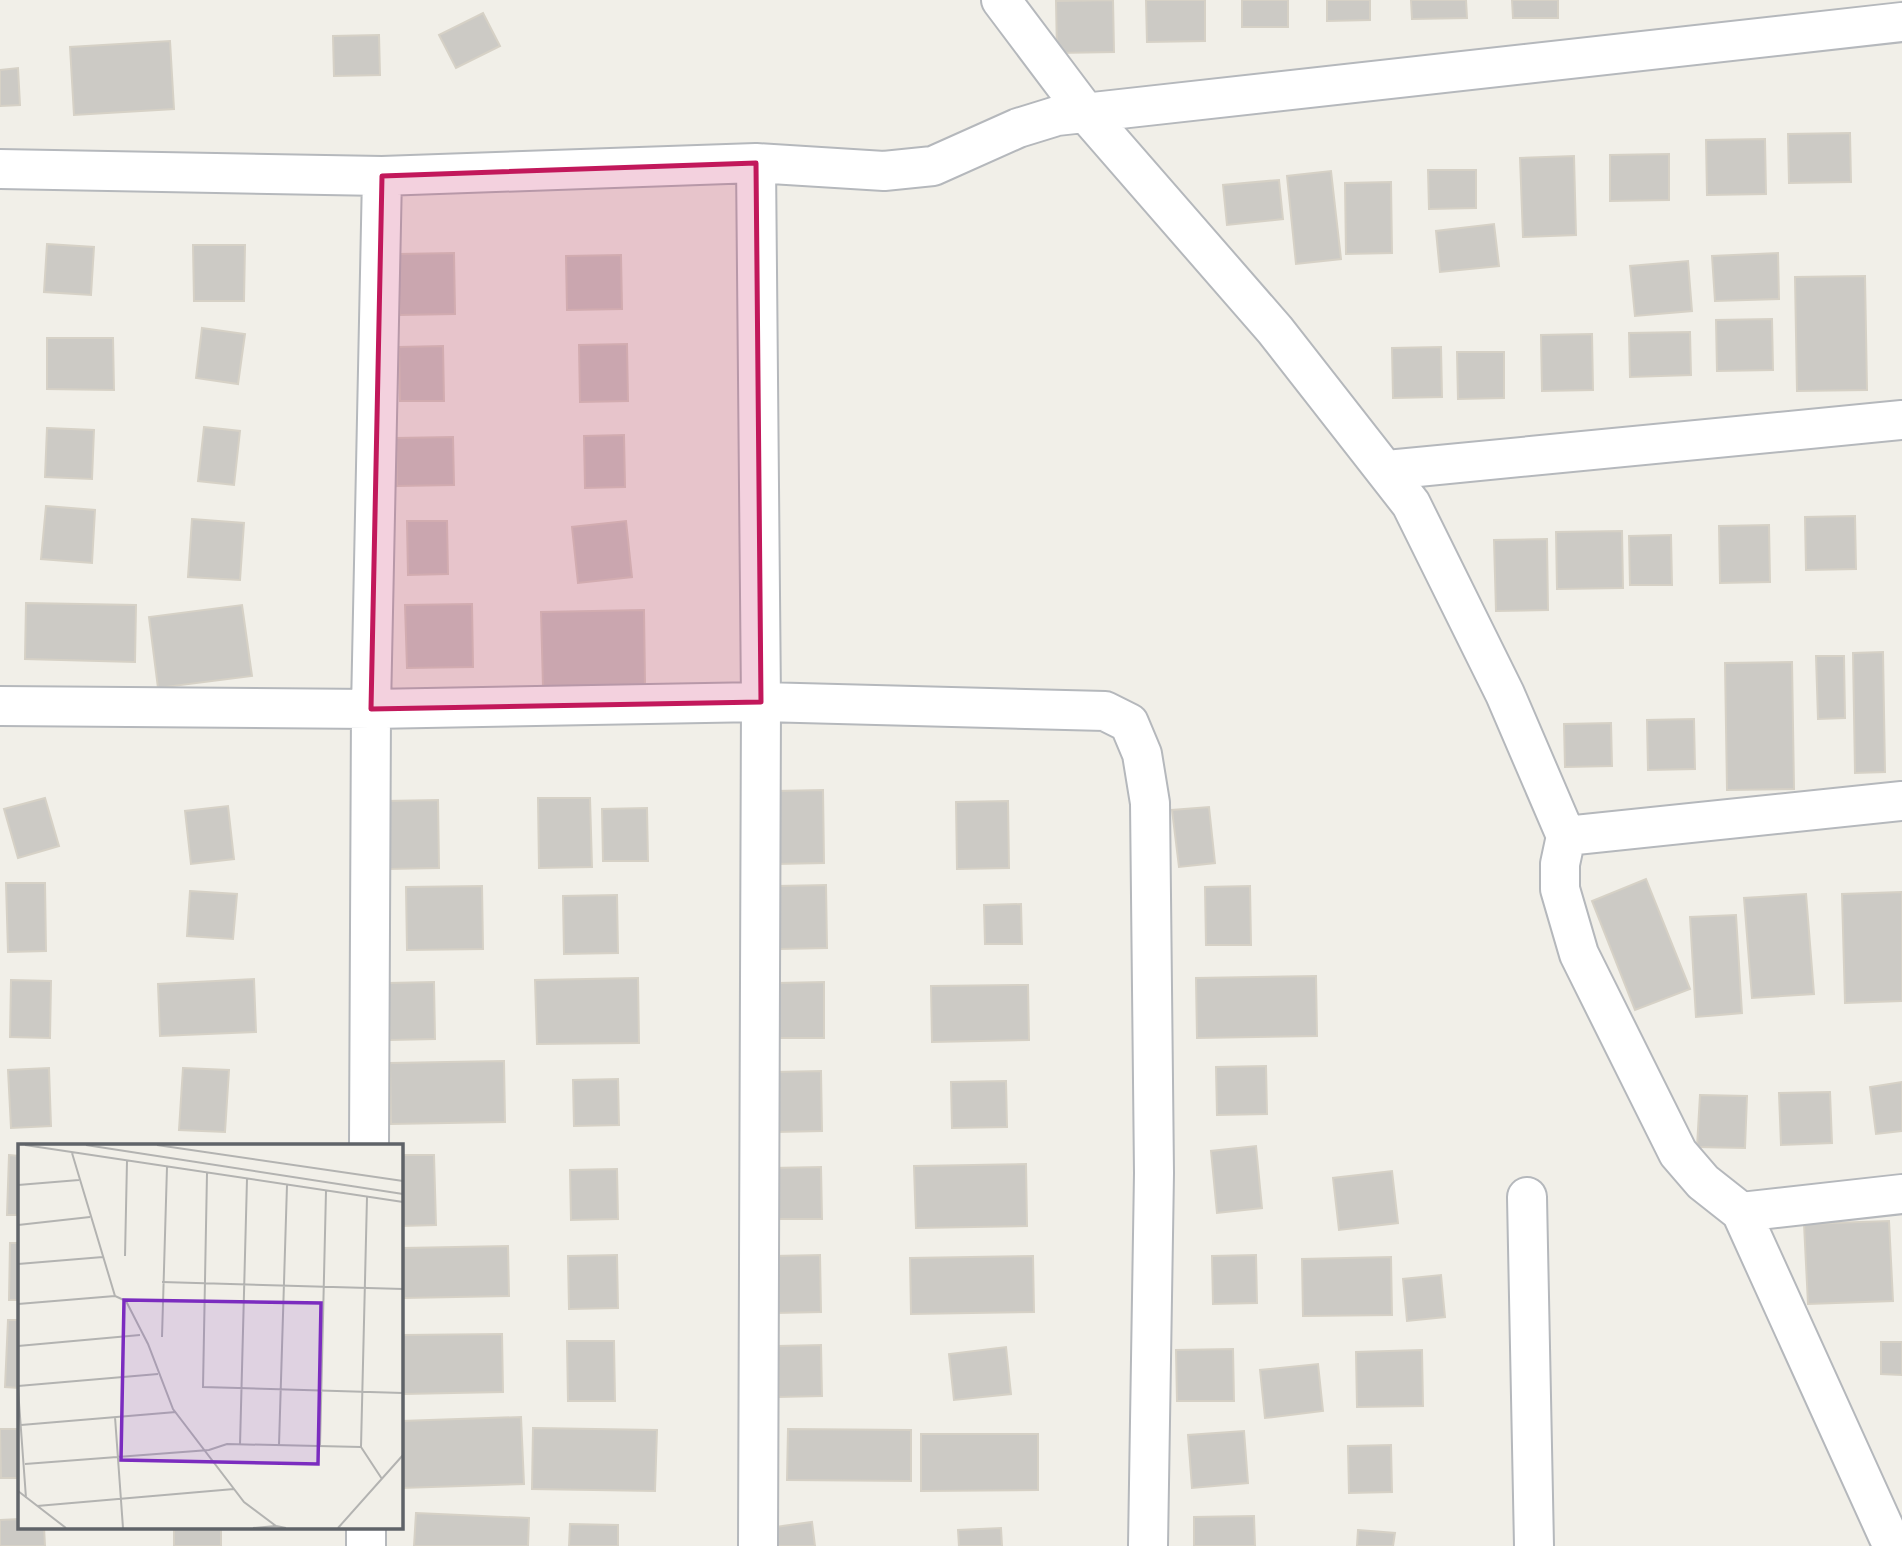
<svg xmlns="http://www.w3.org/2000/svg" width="1902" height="1546" font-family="Commissioner,sans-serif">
	<rect width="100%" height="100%" fill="#f1efe8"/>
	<path fill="#cccac5" stroke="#d6d1c6" stroke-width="2" d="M 1113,0 L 1114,52 L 1057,53 L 1056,1 Z
		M 1146,0 L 1205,0 L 1205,41 L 1147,42 Z
		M 1242,0 L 1288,0 L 1288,27 L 1242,27 Z
		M 1327,0 L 1370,0 L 1370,20 L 1327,21 Z
		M 1411,0 L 1466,0 L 1467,18 L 1412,19 Z
		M 1512,0 L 1558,0 L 1558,18 L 1513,18 Z
		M 483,13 L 500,46 L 456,68 L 439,35 Z
		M 379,35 L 380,75 L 334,76 L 333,36 Z
		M 170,41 L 174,109 L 74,115 L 70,47 Z
		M 18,68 L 20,105 L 0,106 L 0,70 Z
		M 1850,133 L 1851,182 L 1789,183 L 1788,134 Z
		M 1765,139 L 1766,194 L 1707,195 L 1706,140 Z
		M 1669,154 L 1669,200 L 1610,201 L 1610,155 Z
		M 1574,156 L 1576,235 L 1523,237 L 1520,158 Z
		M 1428,170 L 1476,170 L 1476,208 L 1429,209 Z
		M 1331,171 L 1341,259 L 1296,264 L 1287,176 Z
		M 1279,180 L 1283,219 L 1227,225 L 1223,185 Z
		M 1391,182 L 1392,253 L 1346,254 L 1345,183 Z
		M 1494,224 L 1499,266 L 1440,272 L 1436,231 Z
		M 47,244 L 94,247 L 91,295 L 44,292 Z
		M 193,245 L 245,245 L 244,301 L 194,301 Z
		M 454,253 L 455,314 L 400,315 L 398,254 Z
		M 1778,253 L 1779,299 L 1715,301 L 1712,256 Z
		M 621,255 L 622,309 L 567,310 L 566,256 Z
		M 1688,261 L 1692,311 L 1635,316 L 1630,266 Z
		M 1865,276 L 1867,390 L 1797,391 L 1795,277 Z
		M 1772,319 L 1773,370 L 1717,371 L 1716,320 Z
		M 202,328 L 245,334 L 238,384 L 196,378 Z
		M 1690,332 L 1691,375 L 1630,377 L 1629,333 Z
		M 1592,334 L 1593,390 L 1542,391 L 1541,335 Z
		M 47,338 L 113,338 L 114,390 L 47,389 Z
		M 627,344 L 628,401 L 580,402 L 579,345 Z
		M 443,346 L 444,401 L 400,401 L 399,347 Z
		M 1441,347 L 1442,397 L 1393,398 L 1392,348 Z
		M 1457,352 L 1504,352 L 1504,398 L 1458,399 Z
		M 204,427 L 240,431 L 234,485 L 198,481 Z
		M 47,428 L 94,430 L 92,479 L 45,477 Z
		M 624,435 L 625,487 L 585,488 L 584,436 Z
		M 453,437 L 454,485 L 397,486 L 396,438 Z
		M 46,506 L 95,510 L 92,563 L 41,559 Z
		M 1855,516 L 1856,569 L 1806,570 L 1805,517 Z
		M 192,519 L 244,523 L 240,580 L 188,577 Z
		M 407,521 L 447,521 L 448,574 L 408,575 Z
		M 626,521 L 632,577 L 578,583 L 572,527 Z
		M 1769,525 L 1770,582 L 1720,583 L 1719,526 Z
		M 1622,531 L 1623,588 L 1557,589 L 1556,532 Z
		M 1671,535 L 1672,585 L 1630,585 L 1629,536 Z
		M 1547,539 L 1548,610 L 1496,611 L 1494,540 Z
		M 26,603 L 136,605 L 135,662 L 25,659 Z
		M 472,604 L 473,667 L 407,668 L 405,605 Z
		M 242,605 L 252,676 L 158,688 L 149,617 Z
		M 644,610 L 645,685 L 543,687 L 541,612 Z
		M 1883,652 L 1885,772 L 1855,773 L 1853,653 Z
		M 1816,656 L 1844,656 L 1845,718 L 1818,719 Z
		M 1792,662 L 1794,789 L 1727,790 L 1725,663 Z
		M 1694,719 L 1695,769 L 1648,770 L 1647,720 Z
		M 1611,723 L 1612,766 L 1565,767 L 1564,724 Z
		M 823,790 L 824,863 L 777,864 L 776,791 Z
		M 45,798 L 59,846 L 18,858 L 4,809 Z
		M 538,798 L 590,798 L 592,867 L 539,868 Z
		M 438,800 L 439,868 L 387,869 L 386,801 Z
		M 1008,801 L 1009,868 L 957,869 L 956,802 Z
		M 228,806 L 234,859 L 191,864 L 185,811 Z
		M 1209,807 L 1215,863 L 1179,867 L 1172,810 Z
		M 647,808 L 648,861 L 603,861 L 602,809 Z
		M 1646,879 L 1690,989 L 1635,1010 L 1592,901 Z
		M 6,883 L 45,883 L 46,951 L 8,952 Z
		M 826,885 L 827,948 L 779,949 L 778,886 Z
		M 482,886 L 483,949 L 407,950 L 406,887 Z
		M 1250,886 L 1251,945 L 1206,945 L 1205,887 Z
		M 190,891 L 237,894 L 233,939 L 187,936 Z
		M 1902,892 L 1902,1001 L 1845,1003 L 1842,894 Z
		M 1806,894 L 1814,994 L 1752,998 L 1744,898 Z
		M 617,895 L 618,953 L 564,954 L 563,896 Z
		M 1021,904 L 1022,944 L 985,944 L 984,905 Z
		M 1736,915 L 1742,1013 L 1696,1017 L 1690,917 Z
		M 1316,976 L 1317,1036 L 1197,1038 L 1196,978 Z
		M 638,978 L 639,1043 L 537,1044 L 535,980 Z
		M 254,979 L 256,1032 L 160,1036 L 158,984 Z
		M 11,980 L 51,981 L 50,1038 L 10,1037 Z
		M 434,982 L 435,1039 L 390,1040 L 389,983 Z
		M 824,982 L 824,1038 L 779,1038 L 778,983 Z
		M 1028,985 L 1029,1040 L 932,1042 L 931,986 Z
		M 504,1061 L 505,1122 L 391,1124 L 390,1063 Z
		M 1266,1066 L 1267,1114 L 1217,1115 L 1216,1067 Z
		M 49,1068 L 51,1126 L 11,1128 L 8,1070 Z
		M 183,1068 L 229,1070 L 225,1132 L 179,1130 Z
		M 821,1071 L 822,1131 L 776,1132 L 775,1072 Z
		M 618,1079 L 619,1125 L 574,1126 L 573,1080 Z
		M 1006,1081 L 1007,1127 L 952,1128 L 951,1082 Z
		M 1902,1082 L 1902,1131 L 1876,1134 L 1870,1087 Z
		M 1830,1092 L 1832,1143 L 1781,1145 L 1779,1093 Z
		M 1700,1095 L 1747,1096 L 1745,1148 L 1697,1147 Z
		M 1256,1146 L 1262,1208 L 1217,1213 L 1211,1151 Z
		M 9,1155 L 19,1156 L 19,1215 L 7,1215 Z
		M 401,1155 L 434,1155 L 436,1225 L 401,1226 Z
		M 1026,1164 L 1027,1226 L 916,1228 L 914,1166 Z
		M 821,1167 L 822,1219 L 773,1219 L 772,1168 Z
		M 617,1169 L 618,1219 L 571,1220 L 570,1170 Z
		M 1392,1171 L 1398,1223 L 1339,1230 L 1333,1178 Z
		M 1889,1221 L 1893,1301 L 1808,1304 L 1804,1224 Z
		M 10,1243 L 19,1243 L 19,1300 L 9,1300 Z
		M 508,1246 L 509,1296 L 404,1298 L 403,1248 Z
		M 617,1255 L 618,1308 L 569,1309 L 568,1256 Z
		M 820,1255 L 821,1312 L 775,1313 L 774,1256 Z
		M 1256,1255 L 1257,1303 L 1213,1304 L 1212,1256 Z
		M 1033,1256 L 1034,1312 L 911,1314 L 910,1258 Z
		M 1391,1257 L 1392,1315 L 1303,1316 L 1302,1259 Z
		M 1441,1275 L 1445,1317 L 1407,1321 L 1403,1279 Z
		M 8,1320 L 19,1320 L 19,1388 L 5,1387 Z
		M 502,1334 L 503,1392 L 404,1394 L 403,1335 Z
		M 567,1341 L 614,1341 L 615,1401 L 568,1401 Z
		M 1881,1342 L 1902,1342 L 1902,1375 L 1881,1374 Z
		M 821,1345 L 822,1396 L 779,1397 L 778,1346 Z
		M 1006,1347 L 1011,1394 L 954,1400 L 949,1354 Z
		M 1233,1349 L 1234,1401 L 1177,1401 L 1176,1350 Z
		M 1422,1350 L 1423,1406 L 1357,1407 L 1356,1352 Z
		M 1318,1364 L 1323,1411 L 1265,1418 L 1260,1370 Z
		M 521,1417 L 524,1484 L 401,1488 L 401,1421 Z
		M 533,1428 L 657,1430 L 655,1491 L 532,1489 Z
		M 0,1429 L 19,1429 L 19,1478 L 1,1478 Z
		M 788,1429 L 911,1430 L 911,1481 L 787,1480 Z
		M 1244,1431 L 1248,1483 L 1192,1488 L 1188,1435 Z
		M 921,1434 L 1038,1434 L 1038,1490 L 921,1491 Z
		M 1391,1445 L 1392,1492 L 1349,1493 L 1348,1446 Z
		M 416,1513 L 529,1518 L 528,1546 L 414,1546 Z
		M 1254,1516 L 1255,1546 L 1194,1546 L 1194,1517 Z
		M 19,1519 L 19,1527 L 44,1527 L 45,1546 L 0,1546 L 0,1520 Z
		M 812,1522 L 815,1546 L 777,1546 L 775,1527 Z
		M 570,1524 L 618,1525 L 618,1546 L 569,1546 Z
		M 174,1527 L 221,1527 L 221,1546 L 174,1546 Z
		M 1001,1528 L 1002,1546 L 959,1546 L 958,1530 Z
		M 1358,1530 L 1395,1533 L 1393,1546 L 1357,1546 Z"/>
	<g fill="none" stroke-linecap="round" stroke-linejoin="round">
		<defs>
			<path id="street" d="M 1001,0 L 1086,113 L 1275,330 L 1411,504 L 1505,694 L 1566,836 L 1560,864 L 1560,889 L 1579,954 L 1678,1153 L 1703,1182 L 1741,1212 L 1888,1536 L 1896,1546
				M 756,163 L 761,702 L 758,1546
				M 0,169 L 382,176 L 756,163 L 884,171 L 933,166 L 1018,128 L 1057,116 L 1902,22
				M 1387,470 L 1902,420
				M 0,706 L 371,709 L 761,702 L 1105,711 L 1129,723 L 1142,754 L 1150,803 L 1154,1173 L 1148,1546
				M 1566,836 L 1902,801
				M 369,1145 L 371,709 L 382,176
				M 1527,1197 L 1534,1546
				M 1741,1212 L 1902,1194
				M 366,1546 L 366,1527"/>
		</defs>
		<use href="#street" stroke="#b5b8bc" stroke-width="42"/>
		<use href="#street" stroke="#fff" stroke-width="38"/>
	</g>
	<path fill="#c2185b" fill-opacity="0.2" stroke="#c2185b" stroke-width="5" stroke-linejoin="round" d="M 756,163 L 761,702 L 371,709 L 382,176 Z"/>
	<g transform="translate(18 1144)">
		<rect width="385" height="385" fill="#f1efe8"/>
		<path fill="none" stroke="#b3b3b1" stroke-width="2" d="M 7,1 L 385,58M 68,1 L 385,50M 139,1 L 385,37M 54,9 L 97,152 L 108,157 L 130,200 L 155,265 L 226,358 L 258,382 L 268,384M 189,29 L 185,243 L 385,249M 0,41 L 61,36M 349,53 L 343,303 L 364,335M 0,81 L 72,73M 107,112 L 109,17M 0,120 L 85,113M 144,138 L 385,145M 0,160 L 97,152M 144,193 L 149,23M 0,202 L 122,191M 0,242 L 140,230M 0,245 L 8,354M 97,273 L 105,384M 3,281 L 158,268M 222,301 L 229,35M 261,301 L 269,41M 302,302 L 308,47M 7,320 L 191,306 L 209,300 L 343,303M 0,347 L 48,384M 19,362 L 216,345M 235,384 L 258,382M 320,384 L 385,311"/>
		<path fill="#7b2cbf" fill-opacity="0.15" stroke="#7b2cbf" stroke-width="3.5" d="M 106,156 L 303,159 L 300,320 L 103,316 Z"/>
		<rect width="385" height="385" fill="none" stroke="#5f6368" stroke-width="3.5"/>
	</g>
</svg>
